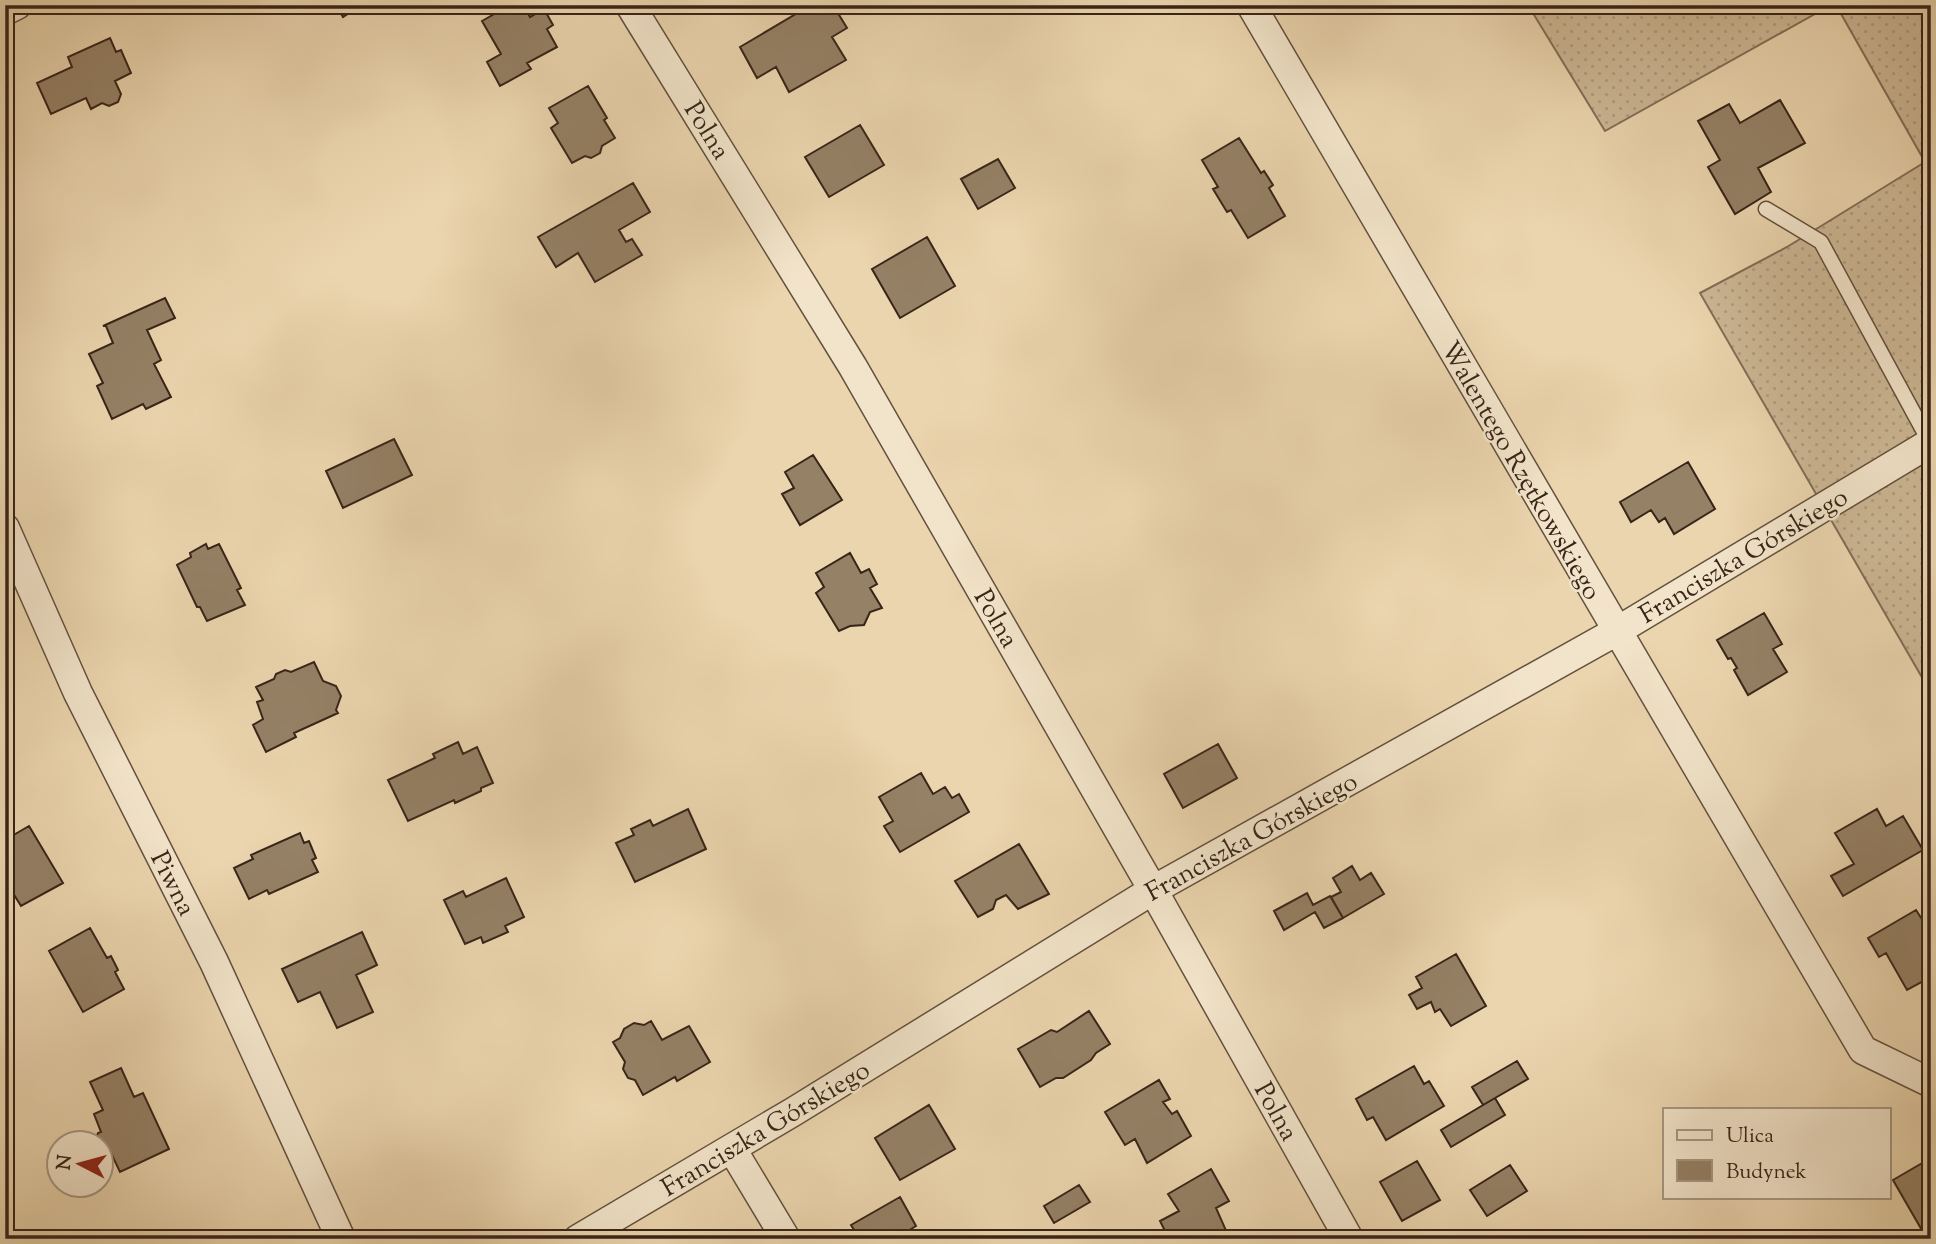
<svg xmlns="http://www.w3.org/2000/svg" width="1936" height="1244" font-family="'Sorts Mill Goudy',serif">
	<defs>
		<pattern id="grass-dots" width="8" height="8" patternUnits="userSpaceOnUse" patternTransform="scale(1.75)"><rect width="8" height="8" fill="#ccb795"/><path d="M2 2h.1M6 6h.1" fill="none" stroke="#b09d80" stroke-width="1.8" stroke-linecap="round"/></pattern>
	</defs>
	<rect width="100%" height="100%" fill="#ebd5ae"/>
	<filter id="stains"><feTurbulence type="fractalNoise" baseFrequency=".00286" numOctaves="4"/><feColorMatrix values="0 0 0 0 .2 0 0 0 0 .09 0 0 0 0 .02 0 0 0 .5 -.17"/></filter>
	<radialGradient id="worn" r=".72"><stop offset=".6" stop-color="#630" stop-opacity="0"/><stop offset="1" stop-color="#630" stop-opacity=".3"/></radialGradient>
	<path fill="url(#grass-dots)" stroke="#826e57" stroke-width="2" d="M 1528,5 L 1831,5 L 1605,131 Z
		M 1836,5 L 1931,5 L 1931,693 L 1700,293 L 1787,247 L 1925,162 Z"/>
	<path fill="#958166" stroke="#372519" stroke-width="2" d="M 336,5 L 361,5 L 343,17 Z
		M 371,5 L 388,5 L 375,13 Z
		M 510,5 L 524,5 L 530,17 L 544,9 L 553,25 L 547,29 L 557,47 L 527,63 L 531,69 L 500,86 L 487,62 L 501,54 L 482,21 Z
		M 811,5 L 833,5 L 847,28 L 832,37 L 846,60 L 789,92 L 776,67 L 757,78 L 740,47 Z
		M 110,38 L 116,52 L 121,50 L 131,73 L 115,81 L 121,94 L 118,102 L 109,106 L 102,103 L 91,109 L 86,98 L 51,114 L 37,83 L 72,67 L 68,57 Z
		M 588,86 L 607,118 L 604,120 L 615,138 L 602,146 L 600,153 L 591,158 L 585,156 L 572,163 L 551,128 L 558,123 L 549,108 Z
		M 1780,100 L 1805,143 L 1758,168 L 1771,192 L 1735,214 L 1708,167 L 1720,160 L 1698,121 L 1729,104 L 1740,123 Z
		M 860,125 L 884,165 L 829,197 L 805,157 Z
		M 1239,138 L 1261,173 L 1264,171 L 1273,185 L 1269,188 L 1285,216 L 1248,238 L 1231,210 L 1227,212 L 1213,189 L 1218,187 L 1202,160 Z
		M 998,159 L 1015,188 L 978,209 L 961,179 Z
		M 633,183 L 650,212 L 619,230 L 626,242 L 632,239 L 642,255 L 595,282 L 578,253 L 556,267 L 538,237 Z
		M 927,237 L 955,286 L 900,318 L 872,269 Z
		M 165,298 L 175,318 L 147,330 L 161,360 L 154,364 L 171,397 L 146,409 L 143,404 L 112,419 L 97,386 L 103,383 L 89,354 L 113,343 L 106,326 L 103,326 Z
		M 394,439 L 412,475 L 343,508 L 326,471 Z
		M 813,455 L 842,500 L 800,525 L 782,494 L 794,488 L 785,472 Z
		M 1688,462 L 1715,509 L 1674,534 L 1665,518 L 1659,522 L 1651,510 L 1631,522 L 1620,502 Z
		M 206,544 L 208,549 L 219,544 L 241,588 L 237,590 L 245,605 L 207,621 L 200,607 L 197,607 L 177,565 L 191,557 L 190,553 Z
		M 850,553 L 861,573 L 869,569 L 877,584 L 870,588 L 882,608 L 870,612 L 864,625 L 850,626 L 839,631 L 816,593 L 824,587 L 816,573 Z
		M 1764,613 L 1782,644 L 1773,649 L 1787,672 L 1748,695 L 1734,670 L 1737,668 L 1731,658 L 1728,659 L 1717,640 Z
		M 314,662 L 323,681 L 336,686 L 341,696 L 336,710 L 338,713 L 294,733 L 296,737 L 266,752 L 253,725 L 263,719 L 257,702 L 263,700 L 256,687 L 274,679 L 276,674 L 285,670 L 291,672 Z
		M 458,742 L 463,754 L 477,747 L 493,783 L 481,788 L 481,791 L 455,803 L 454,800 L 408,821 L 388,780 L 435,758 L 433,754 Z
		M 1218,744 L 1237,778 L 1183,808 L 1164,774 Z
		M 921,773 L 933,794 L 945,787 L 952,798 L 959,794 L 969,812 L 900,852 L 884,826 L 893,821 L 879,797 Z
		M 688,809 L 706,849 L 635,882 L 616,843 L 634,835 L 631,829 L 650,820 L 653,826 Z
		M 1877,809 L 1886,826 L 1903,816 L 1923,850 L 1843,896 L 1831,876 L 1854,864 L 1835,833 Z
		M 29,826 L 63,883 L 21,906 L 11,890 L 5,894 L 5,840 Z
		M 300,833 L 304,843 L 309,841 L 316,858 L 312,860 L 318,872 L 269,894 L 267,890 L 249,899 L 234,868 L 253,859 L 251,855 Z
		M 1019,844 L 1049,894 L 1018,909 L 1006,895 L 996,900 L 993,909 L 978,917 L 955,881 Z
		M 1352,866 L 1360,880 L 1371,873 L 1384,894 L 1343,918 L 1331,897 L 1341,892 L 1333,878 Z
		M 506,878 L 524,917 L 505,926 L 508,932 L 483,943 L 481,937 L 465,944 L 444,900 L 463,891 L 466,897 Z
		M 1307,893 L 1313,905 L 1330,896 L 1343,918 L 1324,928 L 1315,912 L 1284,930 L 1274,911 Z
		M 1916,910 L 1925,924 L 1931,921 L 1931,977 L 1907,990 L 1886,953 L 1879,957 L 1868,938 Z
		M 90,928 L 107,958 L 111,956 L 118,970 L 115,972 L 124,989 L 83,1012 L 49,951 Z
		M 362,932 L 377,965 L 356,975 L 373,1012 L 337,1028 L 320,992 L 298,1002 L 282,969 Z
		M 1456,954 L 1486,1006 L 1451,1026 L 1440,1009 L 1435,1012 L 1431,1002 L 1417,1009 L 1409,995 L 1422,988 L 1416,977 Z
		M 1089,1011 L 1110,1044 L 1096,1053 L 1091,1060 L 1063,1078 L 1056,1078 L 1040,1087 L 1018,1049 L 1051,1030 L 1057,1032 Z
		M 651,1021 L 662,1040 L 689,1026 L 710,1062 L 677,1081 L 675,1077 L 643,1095 L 635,1080 L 628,1078 L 623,1069 L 625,1062 L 613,1042 L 620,1038 L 624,1029 L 634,1023 L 644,1025 Z
		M 1517,1061 L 1528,1079 L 1483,1105 L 1472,1087 Z
		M 1414,1066 L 1424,1084 L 1429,1081 L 1444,1106 L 1386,1140 L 1373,1117 L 1367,1120 L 1356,1099 Z
		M 121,1068 L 134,1097 L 143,1093 L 169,1149 L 120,1172 L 111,1153 L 107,1154 L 102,1152 L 102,1142 L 96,1142 L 95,1140 L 98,1133 L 101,1132 L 94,1114 L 103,1110 L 90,1082 Z
		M 1159,1080 L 1170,1099 L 1163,1102 L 1172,1114 L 1177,1111 L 1191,1136 L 1147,1163 L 1135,1139 L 1125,1145 L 1105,1112 Z
		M 1495,1098 L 1505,1115 L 1451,1147 L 1441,1130 Z
		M 929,1105 L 955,1149 L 900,1180 L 875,1138 Z
		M 1931,1158 L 1931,1239 L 1927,1239 L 1893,1180 Z
		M 1417,1161 L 1440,1200 L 1402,1221 L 1380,1182 Z
		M 1510,1165 L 1527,1191 L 1487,1216 L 1470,1190 Z
		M 1211,1169 L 1229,1201 L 1216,1208 L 1228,1235 L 1221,1239 L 1169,1239 L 1160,1221 L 1179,1211 L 1168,1194 Z
		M 1079,1185 L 1090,1202 L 1054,1223 L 1044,1206 Z
		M 900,1197 L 916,1226 L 895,1239 L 860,1239 L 851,1225 Z
		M 198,1231 L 202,1239 L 181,1239 Z"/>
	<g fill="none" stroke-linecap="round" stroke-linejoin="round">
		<defs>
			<path id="service" d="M 1766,209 L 1821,242 L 1930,443"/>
			<path id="minor" d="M 630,5 L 853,367 L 1153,890 L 1349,1239
				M 1251,5 L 1863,1050 L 1931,1083
				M 5,11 L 17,5
				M 5,528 L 78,693 L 214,962 L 341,1239
				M 732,1149 L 786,1239
				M 578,1239 L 793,1112 L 1153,890 L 1617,631 L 1930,443"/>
		</defs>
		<use href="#service" stroke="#64513e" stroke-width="17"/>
		<use href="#minor" stroke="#64513e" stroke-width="31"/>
		<use href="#service" stroke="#f2e4ca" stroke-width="14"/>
		<use href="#minor" stroke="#f2e4ca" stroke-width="28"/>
	</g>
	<g text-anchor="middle" stroke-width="5" stroke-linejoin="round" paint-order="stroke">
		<g font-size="26" fill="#372519" stroke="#f2e4ca">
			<text transform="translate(708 130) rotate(58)" y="9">Polna</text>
			<text transform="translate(1522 470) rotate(60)" y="9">Walentego Rzętkowskiego</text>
			<text transform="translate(1743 555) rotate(-31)" y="9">Franciszka Górskiego</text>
			<text transform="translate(997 618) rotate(60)" y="9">Polna</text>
			<text transform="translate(1251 836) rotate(-29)" y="9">Franciszka Górskiego</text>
			<text transform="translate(174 883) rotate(63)" y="9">Piwna</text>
			<text transform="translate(1277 1111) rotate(61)" y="9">Polna</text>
			<text transform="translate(765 1128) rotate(-31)" y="9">Franciszka Górskiego</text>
		</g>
	</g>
	<rect width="1936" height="1244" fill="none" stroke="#ebd5ae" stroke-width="28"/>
	<rect x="7" y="7" width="1922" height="1230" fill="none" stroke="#372519" stroke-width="3.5"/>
	<rect x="14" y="14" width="1908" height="1216" fill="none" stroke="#372519" stroke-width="2"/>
	<rect x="1663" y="1108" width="228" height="91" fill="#f2e4ca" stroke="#a79883" stroke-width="2"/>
	<rect x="1677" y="1130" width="35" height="10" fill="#f2e4ca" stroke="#a79883" stroke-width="2"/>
	<text x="1726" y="1142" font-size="21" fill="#372519">Ulica</text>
	<rect x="1677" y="1160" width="35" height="21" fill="#958166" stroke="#a79883" stroke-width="2"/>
	<text x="1726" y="1178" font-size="21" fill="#372519">Budynek</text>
	<g transform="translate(80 1164) rotate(276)"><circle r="33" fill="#f2e4ca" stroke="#a79883" stroke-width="2"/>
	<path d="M0-5L12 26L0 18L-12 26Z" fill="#8f2418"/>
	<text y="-10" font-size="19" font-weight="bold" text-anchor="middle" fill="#372519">N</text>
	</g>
	<rect width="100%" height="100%" filter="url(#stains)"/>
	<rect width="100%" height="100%" fill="url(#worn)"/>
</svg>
